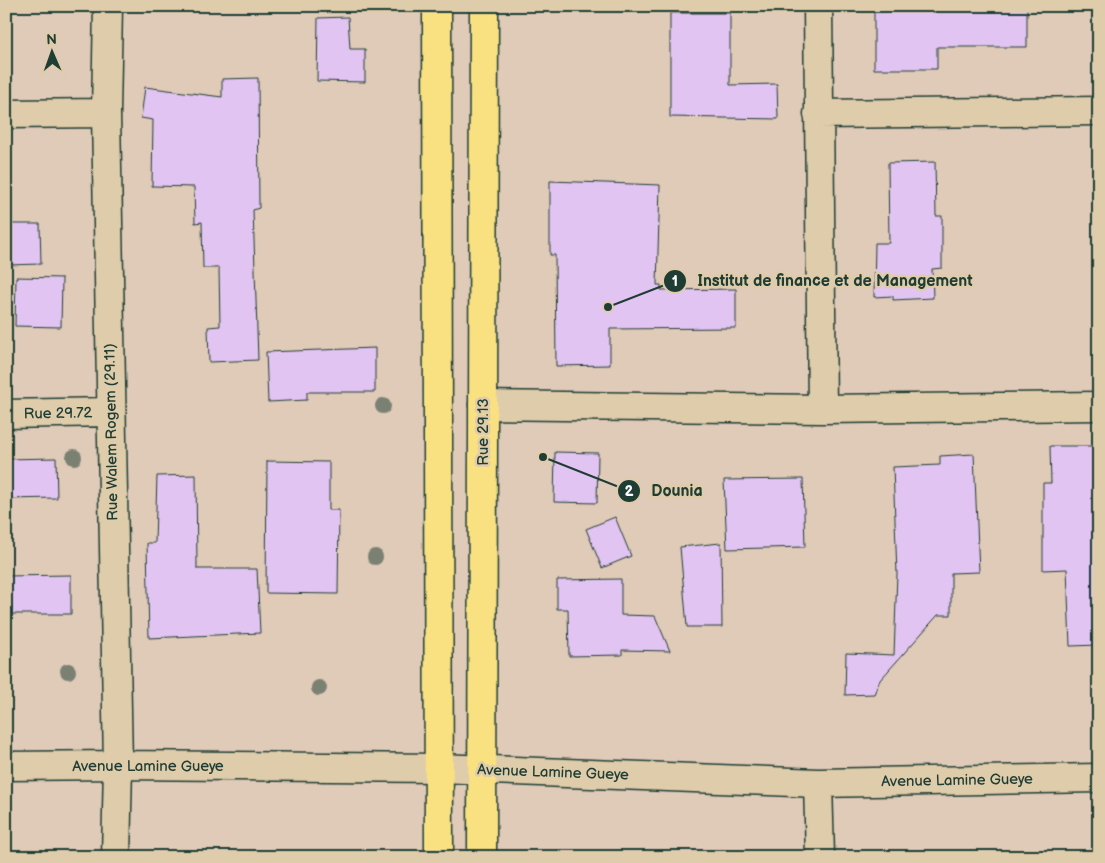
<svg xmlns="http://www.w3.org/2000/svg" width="1105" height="863" font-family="'Balsamiq Sans',sans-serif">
	<rect width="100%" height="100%" fill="#e0cab8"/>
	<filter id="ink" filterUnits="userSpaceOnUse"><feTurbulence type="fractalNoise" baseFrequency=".02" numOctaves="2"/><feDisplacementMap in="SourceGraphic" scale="10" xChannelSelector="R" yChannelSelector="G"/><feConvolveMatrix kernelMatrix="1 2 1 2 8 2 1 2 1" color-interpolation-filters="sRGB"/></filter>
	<g filter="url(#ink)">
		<path fill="#e2c4f2" stroke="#1f3d34" d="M 874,6 L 1027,6 L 1027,47 L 937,47 L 937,69 L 874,69 Z
			M 670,13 L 730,13 L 730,85 L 777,84 L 778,119 L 670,117 Z
			M 348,17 L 350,49 L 365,49 L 365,82 L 317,81 L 318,18 Z
			M 258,78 L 259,208 L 253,210 L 258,360 L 209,362 L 208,327 L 220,326 L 219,268 L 203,268 L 202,222 L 195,223 L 194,187 L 152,186 L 153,120 L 141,118 L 145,87 L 222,97 L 222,79 Z
			M 935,162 L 936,216 L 942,216 L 942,268 L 932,269 L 933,298 L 893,300 L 893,296 L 874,297 L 875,243 L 889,243 L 888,163 Z
			M 550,181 L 660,185 L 657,285 L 661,285 L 661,290 L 736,289 L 736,328 L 610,329 L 610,365 L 556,366 L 555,255 L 550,255 Z
			M 6,224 L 40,224 L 41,264 L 6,265 Z
			M 16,277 L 62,278 L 61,327 L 15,326 Z
			M 375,348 L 375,392 L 307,392 L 307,400 L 268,402 L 266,352 Z
			M 1050,446 L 1099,446 L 1099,645 L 1070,646 L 1067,569 L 1043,570 L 1043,483 L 1051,483 Z
			M 555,452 L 598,453 L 597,503 L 554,502 Z
			M 974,454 L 979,572 L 951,573 L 951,615 L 938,615 L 880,680 L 874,694 L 845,695 L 846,653 L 894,655 L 897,574 L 893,467 L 940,465 L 940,456 Z
			M 56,458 L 57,498 L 6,499 L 6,459 Z
			M 267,461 L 329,462 L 329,510 L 339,510 L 338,594 L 266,593 Z
			M 196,475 L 197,569 L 257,569 L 260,633 L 149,638 L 147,543 L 155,543 L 157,476 Z
			M 803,479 L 805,547 L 727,549 L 724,480 Z
			M 615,517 L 631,556 L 602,568 L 586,529 Z
			M 721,543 L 722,627 L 687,627 L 680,547 Z
			M 71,575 L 71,614 L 6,614 L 6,576 Z
			M 621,579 L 621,615 L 655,616 L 670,651 L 622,650 L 622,655 L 569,656 L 568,609 L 557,609 L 557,580 Z"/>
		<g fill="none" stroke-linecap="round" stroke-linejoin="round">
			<defs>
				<path id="minor" d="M 108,6 L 106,113 L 118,765 L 116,857
					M 818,6 L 822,409
					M 6,114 L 106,113
					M 818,114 L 1099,111
					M 483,405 L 822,409 L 1099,406
					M 6,414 L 110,412
					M 6,766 L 118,765 L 439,768 L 818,783 L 1099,778
					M 818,783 L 820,857"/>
				<path id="major" d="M 437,6 L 439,857
					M 482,857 L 484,6"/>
			</defs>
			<use href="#minor" stroke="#1f3d34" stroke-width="31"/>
			<use href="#major" stroke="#1f3d34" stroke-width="31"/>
			<use href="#minor" stroke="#dfccaa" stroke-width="28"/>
			<use href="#major" stroke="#f9e181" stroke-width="28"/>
		</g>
		<g fill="#7a8173">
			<circle cx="383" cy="406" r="8"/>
			<circle cx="74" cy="457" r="8"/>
			<circle cx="375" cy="557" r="8"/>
			<circle cx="68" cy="671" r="8"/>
			<circle cx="319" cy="688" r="8"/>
		</g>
	</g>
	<g text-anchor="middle" stroke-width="5" stroke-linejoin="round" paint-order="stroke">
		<g font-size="15" fill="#1f3d34" stroke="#dfccaa">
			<text transform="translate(58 413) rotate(-1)" y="5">Rue 29.72</text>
			<text transform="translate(111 432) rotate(-91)" y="5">Rue Walem Rogem (29.11)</text>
			<text transform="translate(483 432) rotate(-90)" y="5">Rue 29.13</text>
			<text x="148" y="771">Avenue Lamine Gueye</text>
			<text transform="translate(553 772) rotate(2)" y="5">Avenue Lamine Gueye</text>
			<text transform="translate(957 780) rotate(-1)" y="5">Avenue Lamine Gueye</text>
		</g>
	</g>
	<path fill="none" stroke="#1f3d34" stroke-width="2" d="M608 307L675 281M543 457L629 491"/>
	<g fill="#1f3d34" stroke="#dfccaa" stroke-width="2">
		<circle cx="608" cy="307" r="5"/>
		<circle cx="543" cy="457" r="5"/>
		<circle cx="675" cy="281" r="12"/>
		<circle cx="629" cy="491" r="12"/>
	</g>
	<g font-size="15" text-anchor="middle" font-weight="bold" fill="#fff">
		<text x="675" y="286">1</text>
		<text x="629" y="496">2</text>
	</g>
	<g font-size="16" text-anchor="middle" font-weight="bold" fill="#1f3d34" stroke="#dfccaa" stroke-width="5" stroke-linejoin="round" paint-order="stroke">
		<text x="835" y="286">Institut de finance et de Management</text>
		<text x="677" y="496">Dounia</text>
	</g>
	<rect width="1105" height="863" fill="none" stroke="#dfccaa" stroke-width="25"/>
	<rect x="12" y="12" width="1080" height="838" fill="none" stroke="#1f3d34" stroke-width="2" filter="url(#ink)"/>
	<g transform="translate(52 52) rotate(358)" stroke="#dfccaa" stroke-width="4" paint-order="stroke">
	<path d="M0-4L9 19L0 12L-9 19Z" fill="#1f3d34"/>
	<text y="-8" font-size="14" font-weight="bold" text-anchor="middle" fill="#1f3d34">N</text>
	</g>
</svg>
